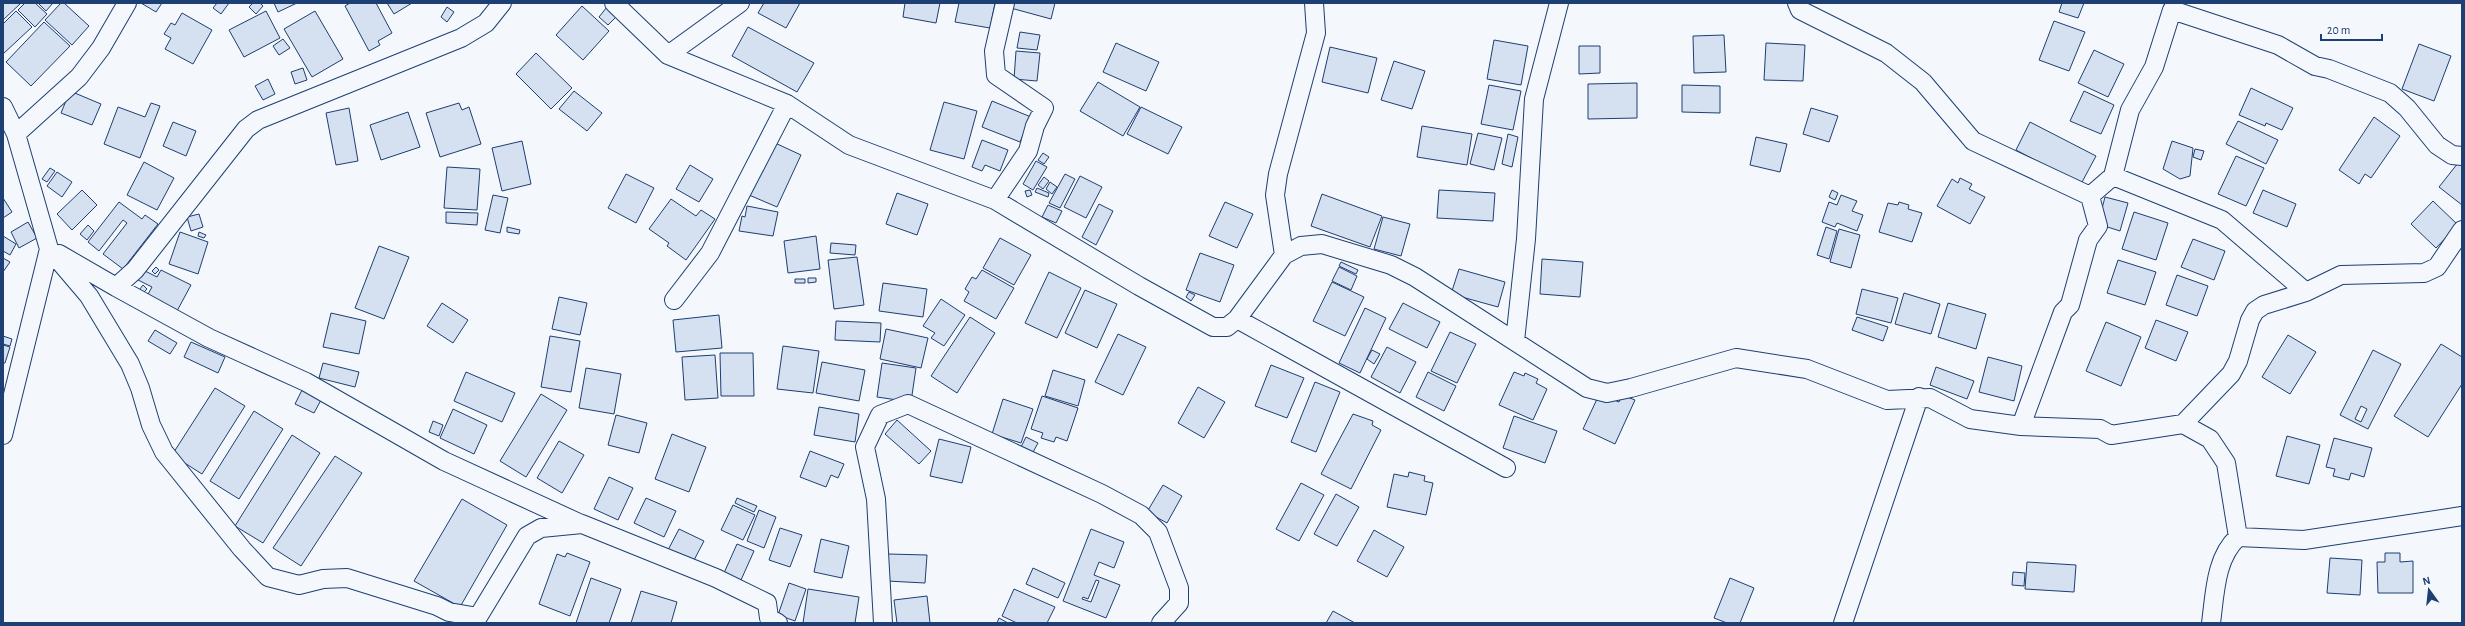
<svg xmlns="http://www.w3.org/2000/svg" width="2465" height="626" font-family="'Alegreya Sans',sans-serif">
	<rect width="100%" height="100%" fill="#f4f7fb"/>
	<path fill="#d5e0f0" stroke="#1d3f73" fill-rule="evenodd" d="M 3,3 L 21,3 L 3,20 Z
		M 25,3 L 35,3 L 47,14 L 35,27 L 18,10 Z
		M 38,3 L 53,3 L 46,11 Z
		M 61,3 L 64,3 L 89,26 L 72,45 L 45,20 Z
		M 141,3 L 162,3 L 156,12 Z
		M 217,3 L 229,3 L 221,14 L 213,8 Z
		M 253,3 L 260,3 L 263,6 L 256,14 L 249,7 Z
		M 274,3 L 297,3 L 278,12 Z
		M 350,3 L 376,3 L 392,33 L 378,41 L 380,45 L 369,51 L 345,6 Z
		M 387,3 L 412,3 L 394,14 Z
		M 764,3 L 800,3 L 786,28 L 758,13 Z
		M 905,3 L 940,3 L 936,23 L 903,17 Z
		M 959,3 L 995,3 L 990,28 L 955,22 Z
		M 1008,3 L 1055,3 L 1051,19 L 1007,7 Z
		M 2062,3 L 2084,3 L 2078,18 L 2059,12 Z
		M 582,6 L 609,31 L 583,60 L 556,35 Z
		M 447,7 L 454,12 L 447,22 L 441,17 Z
		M 607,7 L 617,16 L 608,25 L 599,17 Z
		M 16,11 L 32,27 L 3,54 L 3,24 Z
		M 266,11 L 280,38 L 244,57 L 229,30 Z
		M 315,11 L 343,59 L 312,77 L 284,29 Z
		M 182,13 L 212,30 L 193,64 L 165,49 L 171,38 L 164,34 L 171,23 L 175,25 Z
		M 2054,21 L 2085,32 L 2069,71 L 2039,60 Z
		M 44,22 L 70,46 L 31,86 L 6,62 Z
		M 748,27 L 814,63 L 797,92 L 732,56 Z
		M 1020,32 L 1040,35 L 1037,50 L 1017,48 Z
		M 1724,35 L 1726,72 L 1694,73 L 1693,36 Z
		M 283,39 L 290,48 L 279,55 L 273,46 Z
		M 1494,40 L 1528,46 L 1521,85 L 1487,79 Z
		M 1116,43 L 1159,62 L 1146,91 L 1103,72 Z
		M 1766,43 L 1805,45 L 1803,81 L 1764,80 Z
		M 2419,44 L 2451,56 L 2434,101 L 2402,89 Z
		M 1579,46 L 1600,46 L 1600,73 L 1579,74 Z
		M 1330,47 L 1377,58 L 1368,93 L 1322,82 Z
		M 2094,50 L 2124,64 L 2108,97 L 2078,83 Z
		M 1016,51 L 1040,53 L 1037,81 L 1014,79 Z
		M 536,53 L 572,88 L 551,109 L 516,74 Z
		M 1394,61 L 1425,71 L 1412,109 L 1381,100 Z
		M 303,68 L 307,80 L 295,84 L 291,72 Z
		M 268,79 L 275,94 L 263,100 L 255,86 Z
		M 1098,82 L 1140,107 L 1123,136 L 1080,111 Z
		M 1637,83 L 1637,118 L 1588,119 L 1588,84 Z
		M 1489,85 L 1521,91 L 1513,130 L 1481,124 Z
		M 1682,85 L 1720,86 L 1720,113 L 1682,112 Z
		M 2251,88 L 2293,108 L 2282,130 L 2266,123 L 2265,126 L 2239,115 Z
		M 70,91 L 101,104 L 92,125 L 61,113 Z
		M 574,91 L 602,113 L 587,131 L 559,109 Z
		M 2084,91 L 2114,105 L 2101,134 L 2070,121 Z
		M 992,101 L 1031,117 L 1020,142 L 982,127 Z
		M 944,102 L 977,111 L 964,159 L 930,150 Z
		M 151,103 L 160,106 L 140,158 L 104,144 L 118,107 L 145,117 Z
		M 459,103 L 462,110 L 469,107 L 481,144 L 440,157 L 426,113 Z
		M 1141,107 L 1182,127 L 1168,154 L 1127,134 Z
		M 349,108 L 358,161 L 336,165 L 326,113 Z
		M 1811,108 L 1838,116 L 1829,142 L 1803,134 Z
		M 408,112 L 420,147 L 381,160 L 370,125 Z
		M 2374,117 L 2400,136 L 2371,178 L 2365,174 L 2359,184 L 2339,170 Z
		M 2238,121 L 2278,140 L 2266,164 L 2226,144 Z
		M 173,122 L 196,131 L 186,156 L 163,146 Z
		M 2030,122 L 2096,156 L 2081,184 L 2016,150 Z
		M 1422,126 L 1472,134 L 1467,165 L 1417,157 Z
		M 1478,133 L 1502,138 L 1494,170 L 1470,164 Z
		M 1508,134 L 1518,137 L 1512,167 L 1502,164 Z
		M 1756,137 L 1787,144 L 1780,172 L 1750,165 Z
		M 982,140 L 1008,150 L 1000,171 L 985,165 L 982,171 L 972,167 Z
		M 522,141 L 531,184 L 502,191 L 492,148 Z
		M 2172,141 L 2193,148 L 2190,176 L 2180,179 L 2163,169 Z
		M 773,142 L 801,155 L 777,207 L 749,195 Z
		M 2195,149 L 2204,151 L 2201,160 L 2193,157 Z
		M 1043,153 L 1049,157 L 1044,164 L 1038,160 Z
		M 2236,156 L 2264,168 L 2246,206 L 2218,194 Z
		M 1036,161 L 1047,167 L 1033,190 L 1023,184 Z
		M 144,162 L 174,178 L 157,210 L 127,195 Z
		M 2458,163 L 2462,166 L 2462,205 L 2439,187 Z
		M 690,165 L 713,179 L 699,202 L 676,189 Z
		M 447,167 L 480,169 L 477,210 L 444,208 Z
		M 50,168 L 55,171 L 47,182 L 42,179 Z
		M 57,172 L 72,182 L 62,197 L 47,186 Z
		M 626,174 L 654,188 L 636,223 L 608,208 Z
		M 1065,174 L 1075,179 L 1060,208 L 1049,203 Z
		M 1080,176 L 1102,187 L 1086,218 L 1064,207 Z
		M 1044,177 L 1049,181 L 1043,189 L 1038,185 Z
		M 1960,178 L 1972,184 L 1969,189 L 1985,197 L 1970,224 L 1937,206 L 1952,179 L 1958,183 Z
		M 1050,182 L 1057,187 L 1052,194 L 1046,189 Z
		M 1037,188 L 1049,193 L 1048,197 L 1035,192 Z
		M 82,190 L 97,205 L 72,230 L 57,214 Z
		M 1030,190 L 1032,195 L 1027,197 L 1025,191 Z
		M 1439,190 L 1495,193 L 1493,221 L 1437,218 Z
		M 1832,190 L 1838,193 L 1835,200 L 1829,197 Z
		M 2263,190 L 2296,204 L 2287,227 L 2253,213 Z
		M 897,193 L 928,204 L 917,235 L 886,224 Z
		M 1322,194 L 1382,216 L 1370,247 L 1311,226 Z
		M 493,195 L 508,198 L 500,233 L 485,230 Z
		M 1841,195 L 1857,201 L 1852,211 L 1863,215 L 1857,231 L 1837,223 L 1835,227 L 1822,222 L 1829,202 L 1837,205 Z
		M 2105,197 L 2128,203 L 2120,231 L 2098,224 Z
		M 3,198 L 12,212 L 3,218 Z
		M 671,199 L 696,216 L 701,210 L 715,219 L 686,260 L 667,246 L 669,243 L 649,229 Z
		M 2433,201 L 2458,225 L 2436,248 L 2411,224 Z
		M 119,202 L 142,219 L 145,215 L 158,224 L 123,269 L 103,254 L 127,223 L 123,220 L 99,251 L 88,242 Z
		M 1225,202 L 1253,214 L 1237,248 L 1209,236 Z
		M 1899,202 L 1909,205 L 1908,209 L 1922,213 L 1912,242 L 1879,232 L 1888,203 L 1898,205 Z
		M 1099,204 L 1113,211 L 1096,245 L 1082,237 Z
		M 1048,205 L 1062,211 L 1056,223 L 1042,217 Z
		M 747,206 L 778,212 L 773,236 L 739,231 L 742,216 L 745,217 Z
		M 446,212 L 478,213 L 477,225 L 446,223 Z
		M 2134,212 L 2168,223 L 2156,260 L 2122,249 Z
		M 199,214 L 203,227 L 191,231 L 187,217 Z
		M 1383,217 L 1410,224 L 1401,256 L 1374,249 Z
		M 28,222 L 37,238 L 19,248 L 11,232 Z
		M 88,225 L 94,231 L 87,240 L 80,234 Z
		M 507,227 L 520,230 L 519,234 L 507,232 Z
		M 1826,227 L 1837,231 L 1829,259 L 1817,255 Z
		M 1839,229 L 1860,235 L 1851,268 L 1830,262 Z
		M 180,232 L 208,242 L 198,274 L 169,264 Z
		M 199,232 L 206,235 L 204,238 L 198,236 Z
		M 3,236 L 16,244 L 10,255 L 3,251 Z
		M 816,236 L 820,269 L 788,273 L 784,241 Z
		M 1000,238 L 1031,255 L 1014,285 L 983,268 Z
		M 2193,239 L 2225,251 L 2214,280 L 2181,267 Z
		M 831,243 L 856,245 L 855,255 L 830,253 Z
		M 379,246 L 409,257 L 384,319 L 355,308 Z
		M 1200,253 L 1234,265 L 1220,302 L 1186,290 Z
		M 857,257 L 864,305 L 834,309 L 828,260 Z
		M 3,258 L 10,262 L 3,272 Z
		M 1542,259 L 1583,262 L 1580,297 L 1540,294 Z
		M 2118,260 L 2156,272 L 2145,305 L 2107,293 Z
		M 1341,262 L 1358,270 L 1356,274 L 1339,266 Z
		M 156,267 L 159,270 L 155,274 L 152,271 Z
		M 1339,267 L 1357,276 L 1351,290 L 1332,281 Z
		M 1459,269 L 1505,282 L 1498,307 L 1451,294 Z
		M 143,270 L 157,277 L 161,270 L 191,285 L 177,311 L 147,296 L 152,287 L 138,280 Z
		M 982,270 L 1014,288 L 996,319 L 964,301 L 969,292 L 965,289 L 972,277 L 976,279 Z
		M 1049,272 L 1081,288 L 1057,338 L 1025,323 Z
		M 2177,275 L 2208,286 L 2197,316 L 2166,305 Z
		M 808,278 L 816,278 L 816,282 L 808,283 Z
		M 795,279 L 805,279 L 805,283 L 795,283 Z
		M 1332,282 L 1364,297 L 1345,336 L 1313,321 Z
		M 883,283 L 927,289 L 923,317 L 879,311 Z
		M 143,285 L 147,289 L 143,293 L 139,290 Z
		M 1862,289 L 1898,298 L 1891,323 L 1856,314 Z
		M 1085,290 L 1117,304 L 1097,348 L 1065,333 Z
		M 1189,292 L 1195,295 L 1191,301 L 1186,297 Z
		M 1904,293 L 1940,304 L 1931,334 L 1895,324 Z
		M 559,297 L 587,303 L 580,335 L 552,329 Z
		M 941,299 L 965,315 L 944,346 L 931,338 L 935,333 L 923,326 Z
		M 442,303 L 468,320 L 453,343 L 427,326 Z
		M 1403,303 L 1440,322 L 1427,348 L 1389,329 Z
		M 1948,303 L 1986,314 L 1976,349 L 1938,337 Z
		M 1365,308 L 1386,318 L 1360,373 L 1339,363 Z
		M 331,313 L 366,321 L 359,354 L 323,347 Z
		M 719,315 L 722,348 L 676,352 L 673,320 Z
		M 970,317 L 995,333 L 957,393 L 931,376 Z
		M 1857,317 L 1888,327 L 1883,341 L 1852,330 Z
		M 2156,320 L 2188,332 L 2176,361 L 2145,348 Z
		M 836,321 L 881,323 L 880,342 L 835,340 Z
		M 2106,322 L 2141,337 L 2121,386 L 2086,371 Z
		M 886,329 L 928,338 L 921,368 L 880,359 Z
		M 155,330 L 177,343 L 170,354 L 148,341 Z
		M 1450,332 L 1476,344 L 1457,383 L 1431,371 Z
		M 1118,334 L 1146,347 L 1123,395 L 1095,382 Z
		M 2288,335 L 2316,352 L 2290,394 L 2262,377 Z
		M 3,336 L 12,339 L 10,346 L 3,344 Z
		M 550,336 L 580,341 L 571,392 L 541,387 Z
		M 191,342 L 225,357 L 218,373 L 184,357 Z
		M 2441,344 L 2462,357 L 2462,384 L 2428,437 L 2394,416 Z
		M 3,345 L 10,347 L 5,363 L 3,363 Z
		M 783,346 L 819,351 L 813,393 L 777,389 Z
		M 1387,347 L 1416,362 L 1400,393 L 1371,377 Z
		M 1372,350 L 1380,354 L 1374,364 L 1367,359 Z
		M 2373,350 L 2401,364 L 2368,429 L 2340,415 ZM 2361,406 L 2367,409 L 2361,422 L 2355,419 Z
		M 720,353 L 753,353 L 754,396 L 721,396 Z
		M 715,355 L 718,398 L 685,400 L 682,357 Z
		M 1988,357 L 2022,366 L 2014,401 L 1979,392 Z
		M 822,362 L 865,370 L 859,401 L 816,393 Z
		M 323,363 L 359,372 L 355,387 L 319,378 Z
		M 882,363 L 916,368 L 911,402 L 877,397 Z
		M 1271,365 L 1304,378 L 1287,418 L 1255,406 Z
		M 1936,367 L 1974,381 L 1967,399 L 1930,385 Z
		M 586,368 L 621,374 L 614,414 L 579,408 Z
		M 1053,370 L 1085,380 L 1078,406 L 1045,396 Z
		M 466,372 L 515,393 L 502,422 L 454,401 Z
		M 1428,372 L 1456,386 L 1444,411 L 1416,397 Z
		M 1514,372 L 1524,376 L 1525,373 L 1538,379 L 1536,383 L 1547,389 L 1533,420 L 1499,405 Z
		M 1315,382 L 1340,392 L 1316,452 L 1291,442 Z
		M 1198,387 L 1225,402 L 1204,438 L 1178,423 Z
		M 215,388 L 245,406 L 202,474 L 172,455 Z
		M 302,390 L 321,400 L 314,413 L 295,404 Z
		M 541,394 L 567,410 L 526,477 L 500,461 Z
		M 1622,395 L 1635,400 L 1615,444 L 1583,429 L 1597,399 L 1605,402 L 1607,397 L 1619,402 Z
		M 1042,396 L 1078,408 L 1067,441 L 1056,437 L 1054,442 L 1041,438 L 1043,433 L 1031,429 Z
		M 1003,399 L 1033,409 L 1021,443 L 992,434 Z
		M 819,407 L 859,414 L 855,442 L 814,435 Z
		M 453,409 L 487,425 L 474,454 L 440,438 Z
		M 254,411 L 283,429 L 239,499 L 210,481 Z
		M 1353,414 L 1373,421 L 1372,425 L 1381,430 L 1351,489 L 1321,474 Z
		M 616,415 L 647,423 L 639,453 L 608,445 Z
		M 1514,416 L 1557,431 L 1545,463 L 1503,448 Z
		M 897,420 L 931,451 L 919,464 L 885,434 Z
		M 433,421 L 443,425 L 439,436 L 429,432 Z
		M 672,434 L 706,447 L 689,492 L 655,479 Z
		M 292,435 L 320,453 L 263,543 L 235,526 Z
		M 2287,436 L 2320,445 L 2309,484 L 2276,476 Z
		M 1026,437 L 1038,443 L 1032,454 L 1020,449 Z
		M 2334,438 L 2372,448 L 2364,477 L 2351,473 L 2349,480 L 2333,476 L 2335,469 L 2326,467 Z
		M 939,439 L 971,447 L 962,483 L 930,476 Z
		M 559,441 L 584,455 L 562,493 L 537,478 Z
		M 810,451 L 844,464 L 838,478 L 831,475 L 826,487 L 800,477 Z
		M 335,456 L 362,473 L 301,566 L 273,548 Z
		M 1409,472 L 1425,476 L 1424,481 L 1433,483 L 1426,515 L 1387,507 L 1394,474 L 1408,477 Z
		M 609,477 L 633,488 L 618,520 L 594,509 Z
		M 1301,483 L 1324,495 L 1299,541 L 1276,529 Z
		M 1163,485 L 1182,496 L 1167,523 L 1147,512 Z
		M 1336,494 L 1359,507 L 1337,546 L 1314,534 Z
		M 646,498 L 676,511 L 664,537 L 634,523 Z
		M 737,498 L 757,506 L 754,512 L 735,503 Z
		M 462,499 L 507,525 L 460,607 L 414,581 Z
		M 733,505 L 755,515 L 743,540 L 721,530 Z
		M 759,510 L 776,517 L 764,548 L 747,541 Z
		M 780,528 L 802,535 L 790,567 L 769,560 Z
		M 679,529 L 704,541 L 693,562 L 668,550 Z
		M 1091,529 L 1124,542 L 1114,568 L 1099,562 L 1094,575 L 1120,585 L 1106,618 L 1063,601 ZM 1096,580 L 1099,581 L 1091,602 L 1082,599 L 1083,597 L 1088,599 Z
		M 1374,530 L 1404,547 L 1387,577 L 1357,561 Z
		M 821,539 L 849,546 L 842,578 L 814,572 Z
		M 737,544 L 754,551 L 741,580 L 724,573 Z
		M 567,553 L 590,562 L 570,616 L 539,604 L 557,554 L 565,557 Z
		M 2385,553 L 2400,553 L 2400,562 L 2413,561 L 2413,593 L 2378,593 L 2377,562 L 2385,562 Z
		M 888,554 L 927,555 L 925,583 L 887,581 Z
		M 2330,558 L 2362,560 L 2360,595 L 2327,593 Z
		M 2027,562 L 2076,565 L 2074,592 L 2025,589 Z
		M 1033,568 L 1065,583 L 1058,598 L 1026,584 Z
		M 2013,572 L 2025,573 L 2024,586 L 2012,585 Z
		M 591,578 L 621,589 L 609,623 L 576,623 Z
		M 1730,578 L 1754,588 L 1740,623 L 1727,623 L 1714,618 Z
		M 789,583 L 806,589 L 795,621 L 778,615 Z
		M 808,589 L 859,597 L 855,623 L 803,623 Z
		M 1014,589 L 1055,607 L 1047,623 L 1017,623 L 1002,616 Z
		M 641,591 L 677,602 L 671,623 L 631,623 Z
		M 927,596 L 930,623 L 897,623 L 894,600 Z
		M 1333,611 L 1355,623 L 1326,623 Z
		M 999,618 L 1008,623 L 997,623 Z"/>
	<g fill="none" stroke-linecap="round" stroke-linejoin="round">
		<defs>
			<path id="minor" d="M 614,3 L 668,55 L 787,104 L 849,145 L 995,200 L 1139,286 L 1213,327 L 1227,327 L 1237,319 L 1284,255 L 1301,246 L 1322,244 L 1391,265 L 1415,277 L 1587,388 L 1607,393 L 1631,388 L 1736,358 L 1807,369 L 1887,400 L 1930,398 L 1970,419 L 2021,426 L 2100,429 L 2111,435 L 2183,424 L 2210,439 L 2226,463 L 2238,537
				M 1797,3 L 1800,10 L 1886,53 L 1923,82 L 1973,141 L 2090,196
				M 668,55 L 740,3
				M 3,107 L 16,134 L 49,249 L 3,435
				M 16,134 L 79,77 L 101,48 L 127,3
				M 2113,176 L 2222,220 L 2306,292
				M 995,200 L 1028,151 L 1035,126 L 1044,108 L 996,75 L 994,51 L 1005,3
				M 49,249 L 89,296 L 130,364 L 140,388 L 151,425 L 164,452 L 242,549 L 268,577 L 299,585 L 323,579 L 347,578 L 437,606 L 449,612 L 478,617 L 527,536 L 541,528 L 582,524 L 716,578 L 767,603 L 769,618 L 778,623
				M 59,254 L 116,287 L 135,270 L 246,129 L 258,120 L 461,38 L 486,23 L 502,3
				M 1284,255 L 1275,195 L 1278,174 L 1316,33 L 1314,3
				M 116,287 L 209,338 L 306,382 L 444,461 L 581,524
				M 674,300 L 710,253 L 787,104
				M 1237,319 L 1506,468
				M 1515,341 L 1526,239 L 1534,99 L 1559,3
				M 2183,424 L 2231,374 L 2238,361 L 2250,320 L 2255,311 L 2264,305 L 2306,292 L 2341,275 L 2424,273 L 2437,267 L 2462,230
				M 2021,426 L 2063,312 L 2070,305 L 2088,240 L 2098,226 L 2090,196 L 2113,176 L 2130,110 L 2154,67 L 2172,10 L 2278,45 L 2315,66 L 2329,69 L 2390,93 L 2407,108 L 2437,145 L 2452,155 L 2462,156
				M 883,623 L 876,499 L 865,447 L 880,415 L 908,404 L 1102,494 L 1141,515 L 1158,532 L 1179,588 L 1179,603 L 1161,623
				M 1843,623 L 1919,397
				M 2211,623 C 2215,594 2215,558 2238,537 L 2304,540 L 2462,516"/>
		</defs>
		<use href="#minor" stroke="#1d3f73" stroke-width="20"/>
		<use href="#minor" stroke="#f4f7fb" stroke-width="18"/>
	</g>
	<rect width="2465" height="626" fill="none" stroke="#1d3f73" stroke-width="8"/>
	<g transform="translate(2429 590) rotate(345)" stroke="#f4f7fb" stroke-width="3" paint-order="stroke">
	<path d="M0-3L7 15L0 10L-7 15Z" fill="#1d3f73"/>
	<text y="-6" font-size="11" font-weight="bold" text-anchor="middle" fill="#1d3f73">N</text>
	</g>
	<path d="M2321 34v6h61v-6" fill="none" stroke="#1d3f73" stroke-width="2"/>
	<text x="2327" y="34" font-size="12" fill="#1d3f73" stroke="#f4f7fb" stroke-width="3" paint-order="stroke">20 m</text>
</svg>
